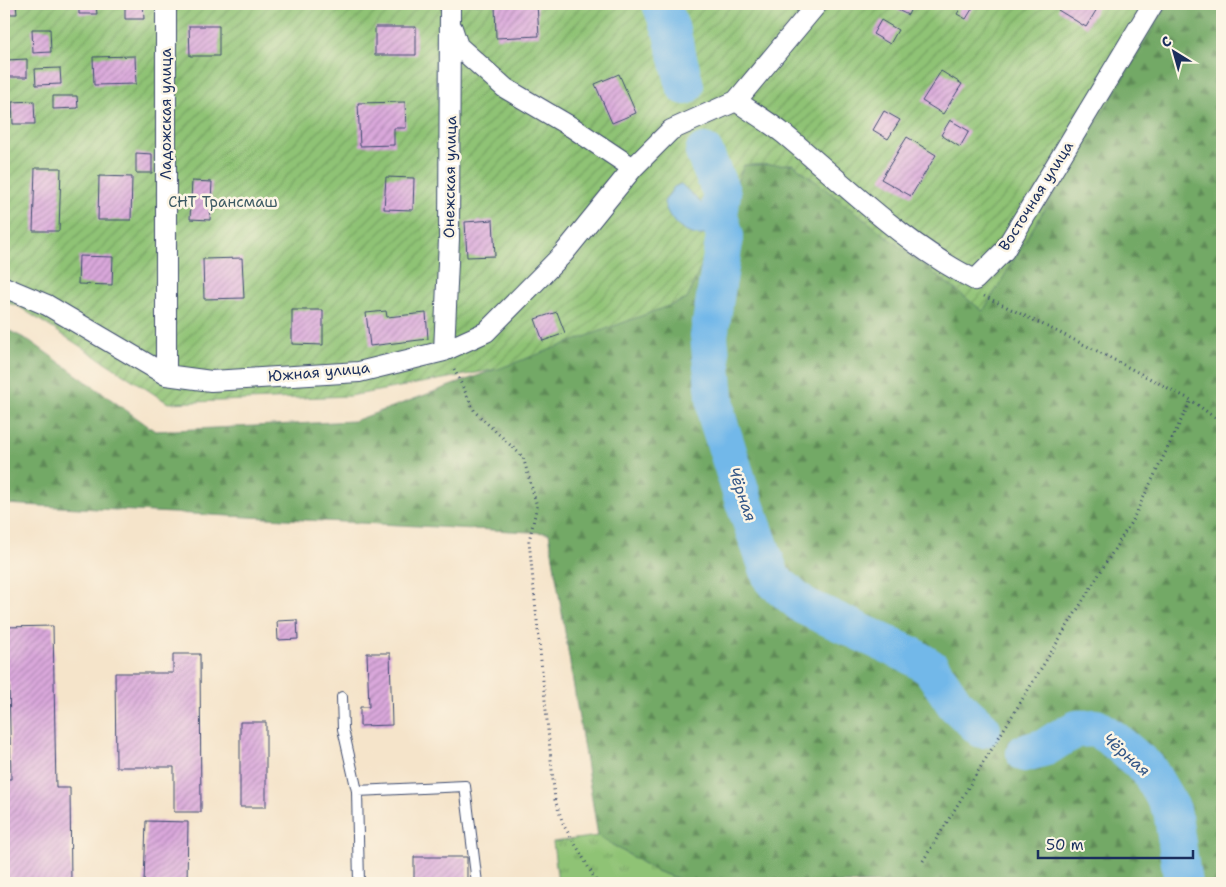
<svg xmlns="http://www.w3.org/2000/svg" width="1226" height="887" font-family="'Shantell Sans',sans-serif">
	<defs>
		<pattern id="grass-tufts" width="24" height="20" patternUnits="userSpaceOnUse" patternTransform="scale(1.25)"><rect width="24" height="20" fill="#8fc375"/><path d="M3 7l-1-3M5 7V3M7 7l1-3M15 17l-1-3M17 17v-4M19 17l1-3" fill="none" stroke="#749f63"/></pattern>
		<pattern id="forest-firs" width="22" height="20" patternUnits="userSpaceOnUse" patternTransform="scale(1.25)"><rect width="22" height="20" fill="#73a966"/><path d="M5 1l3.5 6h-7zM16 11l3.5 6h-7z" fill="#5e8a57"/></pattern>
		<pattern id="garden-furrows" width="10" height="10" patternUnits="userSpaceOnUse" patternTransform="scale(1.25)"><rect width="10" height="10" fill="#8fc375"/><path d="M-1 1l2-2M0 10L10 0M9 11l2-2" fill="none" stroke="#749f63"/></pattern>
		<pattern id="building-hatch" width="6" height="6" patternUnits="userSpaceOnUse" patternTransform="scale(1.25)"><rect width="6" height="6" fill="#daa8db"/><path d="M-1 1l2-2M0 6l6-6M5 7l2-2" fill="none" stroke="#b089b5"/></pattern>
	</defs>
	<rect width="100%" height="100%" fill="#fcf5e5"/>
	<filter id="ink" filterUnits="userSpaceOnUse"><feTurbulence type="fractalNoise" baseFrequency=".02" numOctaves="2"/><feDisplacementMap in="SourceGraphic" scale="10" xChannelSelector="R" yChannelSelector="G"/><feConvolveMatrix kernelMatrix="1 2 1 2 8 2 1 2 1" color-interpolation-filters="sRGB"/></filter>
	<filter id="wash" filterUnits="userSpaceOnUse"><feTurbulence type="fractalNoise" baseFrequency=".0096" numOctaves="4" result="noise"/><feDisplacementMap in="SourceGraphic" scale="20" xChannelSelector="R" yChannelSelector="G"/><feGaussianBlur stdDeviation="1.12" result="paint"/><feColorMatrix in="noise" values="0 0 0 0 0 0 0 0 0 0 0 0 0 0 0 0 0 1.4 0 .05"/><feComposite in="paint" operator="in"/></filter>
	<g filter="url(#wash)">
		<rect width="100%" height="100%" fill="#f5e4ca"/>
		<path fill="url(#grass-tufts)" stroke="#55796a" d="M 598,836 L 656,871 L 690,883 L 558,883 L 553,842 Z"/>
		<path fill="url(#forest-firs)" stroke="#476c62" d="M 1168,4 L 1222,4 L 1222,883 L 690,883 L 656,871 L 598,836 L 549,533 L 4,504 L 4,328 L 30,341 L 155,431 L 354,421 L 687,299 L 744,165 L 793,164 L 983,311 Z"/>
		<path fill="url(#garden-furrows)" stroke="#55796a" d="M 4,4 L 1168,4 L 983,311 L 793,164 L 744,165 L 687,299 L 498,369 L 350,396 L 168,403 L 18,306 L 4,302 Z"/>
		<path fill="#72b8e9" stroke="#4674a4" d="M 681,184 L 716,217 L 718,221 L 717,228 C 712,230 707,234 702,235 C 682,236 668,218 664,202 L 674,187 Z"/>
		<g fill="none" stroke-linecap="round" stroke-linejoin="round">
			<path stroke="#72b8e9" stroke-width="38" d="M 661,4 L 671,30 L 685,86
				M 704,152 L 722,194 L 719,215 L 725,236 L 709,336 L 717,417 L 744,502 L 772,579 L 804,606 L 912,656 L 931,668 L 955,704 L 982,729
				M 1025,753 L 1046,747 L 1060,738 L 1077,729 L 1096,728 L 1113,739 L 1148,769 L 1172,810 L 1183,883"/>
		</g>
		<g id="blocks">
			<path fill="url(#building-hatch)" d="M 4,4 L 16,4 L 17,14 L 4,14 Z
				M 79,4 L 96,4 L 97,14 L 79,14 Z
				M 125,4 L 143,4 L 144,19 L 125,19 Z
				M 495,4 L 537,4 L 539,36 L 496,38 Z
				M 885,4 L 913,4 L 908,15 Z
				M 963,4 L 975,4 L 966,19 L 957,14 Z
				M 1061,4 L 1100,4 L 1086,27 L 1058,10 Z
				M 881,20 L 898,30 L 890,44 L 873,34 Z
				M 189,26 L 219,26 L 219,56 L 190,56 Z
				M 375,27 L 416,27 L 416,55 L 375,55 Z
				M 32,29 L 50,29 L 51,52 L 33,53 Z
				M 135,56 L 136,84 L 94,85 L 93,57 Z
				M 27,59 L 27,77 L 6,77 L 6,60 Z
				M 60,68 L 61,84 L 36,85 L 35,69 Z
				M 941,71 L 962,84 L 943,114 L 922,101 Z
				M 619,74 L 636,113 L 612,123 L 595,84 Z
				M 53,96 L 77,96 L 78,108 L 53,109 Z
				M 34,101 L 35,124 L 13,124 L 12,102 Z
				M 405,102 L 406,128 L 394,128 L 394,145 L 360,146 L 358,103 Z
				M 884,111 L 900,120 L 888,139 L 873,130 Z
				M 950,120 L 969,131 L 960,147 L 941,135 Z
				M 907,137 L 936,155 L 911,196 L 881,179 Z
				M 136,153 L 152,154 L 152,173 L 136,173 Z
				M 35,168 L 61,168 L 59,231 L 33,231 Z
				M 99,176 L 132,177 L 131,220 L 98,220 Z
				M 386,177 L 414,178 L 413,210 L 384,209 Z
				M 192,181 L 212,182 L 210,220 L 190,219 Z
				M 493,220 L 495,256 L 467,257 L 465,222 Z
				M 79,256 L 113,257 L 112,285 L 78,284 Z
				M 242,258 L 244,298 L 204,299 L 203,259 Z
				M 292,310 L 323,310 L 323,345 L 292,344 Z
				M 386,311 L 387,317 L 426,313 L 428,339 L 370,346 L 366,313 Z
				M 557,312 L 565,333 L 543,341 L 535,319 Z
				M 297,620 L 298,639 L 278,640 L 277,621 Z
				M 53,626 L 56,788 L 70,788 L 71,883 L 4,883 L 4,779 L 11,779 L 9,681 L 4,681 L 4,627 Z
				M 367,653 L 390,653 L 392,725 L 360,726 L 360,707 L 369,707 Z
				M 173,654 L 200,654 L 201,812 L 174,812 L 174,767 L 116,767 L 115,673 L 173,673 Z
				M 240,722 L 266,722 L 266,807 L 240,807 Z
				M 146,821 L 188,822 L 187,883 L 144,883 Z
				M 414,857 L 467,857 L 467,883 L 414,883 Z"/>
		</g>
	</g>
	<g filter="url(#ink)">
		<use href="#blocks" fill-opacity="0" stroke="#3c4a6e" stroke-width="1"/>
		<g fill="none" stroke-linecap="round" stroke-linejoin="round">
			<defs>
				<path id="lane" d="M 342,697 L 343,729 L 357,791
					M 359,883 L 357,791 L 465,786 L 477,883"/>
				<path id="street" d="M 166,4 L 166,375
					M 452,28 L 458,46 L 505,88 L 573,128 L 633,168
					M 736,101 C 752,112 769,122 784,134 C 846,185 903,244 975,280 L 1004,251 L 1153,4
					M 4,287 L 47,305 L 166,375 L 211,381 L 359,372 L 444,351 L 486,332 L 564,253 L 633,168 L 671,130 L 736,101 L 817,4
					M 444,351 L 449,239 L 450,4"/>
			</defs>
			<use href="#lane" stroke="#3c4a6e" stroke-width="12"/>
			<use href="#street" stroke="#3c4a6e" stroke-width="22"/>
			<path stroke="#3c4a6e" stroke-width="3" stroke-dasharray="1 4" stroke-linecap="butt" d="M 984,296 L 1097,351 L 1191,400 L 1222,423
				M 454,369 L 475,412 L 523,457 L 537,506 L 529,541 L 555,800 L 564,826 L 580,852 L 597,883
				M 923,861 L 1133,519 L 1191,400"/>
			<use href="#lane" stroke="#fff" stroke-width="10"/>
			<use href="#street" stroke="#fff" stroke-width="20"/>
		</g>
	</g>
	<g text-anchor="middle" stroke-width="5" stroke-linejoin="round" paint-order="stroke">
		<g font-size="15" fill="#1b2f5e" stroke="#fcf5e5">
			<text transform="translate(166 114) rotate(-90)" y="5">Ладожская улица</text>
			<text transform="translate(450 177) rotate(-89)" y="5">Онежская улица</text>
			<text transform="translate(1036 196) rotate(-58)" y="5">Восточная улица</text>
			<text transform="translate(319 372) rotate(-5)" y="5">Южная улица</text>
		</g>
		<g font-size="15" fill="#3e5b65" stroke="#fcf5e5">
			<text x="223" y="207">СНТ Трансмаш</text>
		</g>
		<g font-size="16" font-style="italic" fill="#355888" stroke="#fcf5e5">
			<text transform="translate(743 494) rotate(71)" y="6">Чёрная</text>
			<text transform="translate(1127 754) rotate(41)" y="6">Чёрная</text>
		</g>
	</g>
	<rect width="1226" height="887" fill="none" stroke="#fcf5e5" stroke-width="20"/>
	<g transform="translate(1174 52) rotate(323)" stroke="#fcf5e5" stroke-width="4" paint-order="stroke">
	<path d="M0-4L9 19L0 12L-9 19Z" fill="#1b2f5e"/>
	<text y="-8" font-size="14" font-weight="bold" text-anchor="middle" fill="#1b2f5e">С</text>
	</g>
	<path d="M1038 850v8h155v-8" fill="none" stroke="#1b2f5e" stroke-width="2.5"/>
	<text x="1046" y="850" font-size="15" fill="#1b2f5e" stroke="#fcf5e5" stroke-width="4" paint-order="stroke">50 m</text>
</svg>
